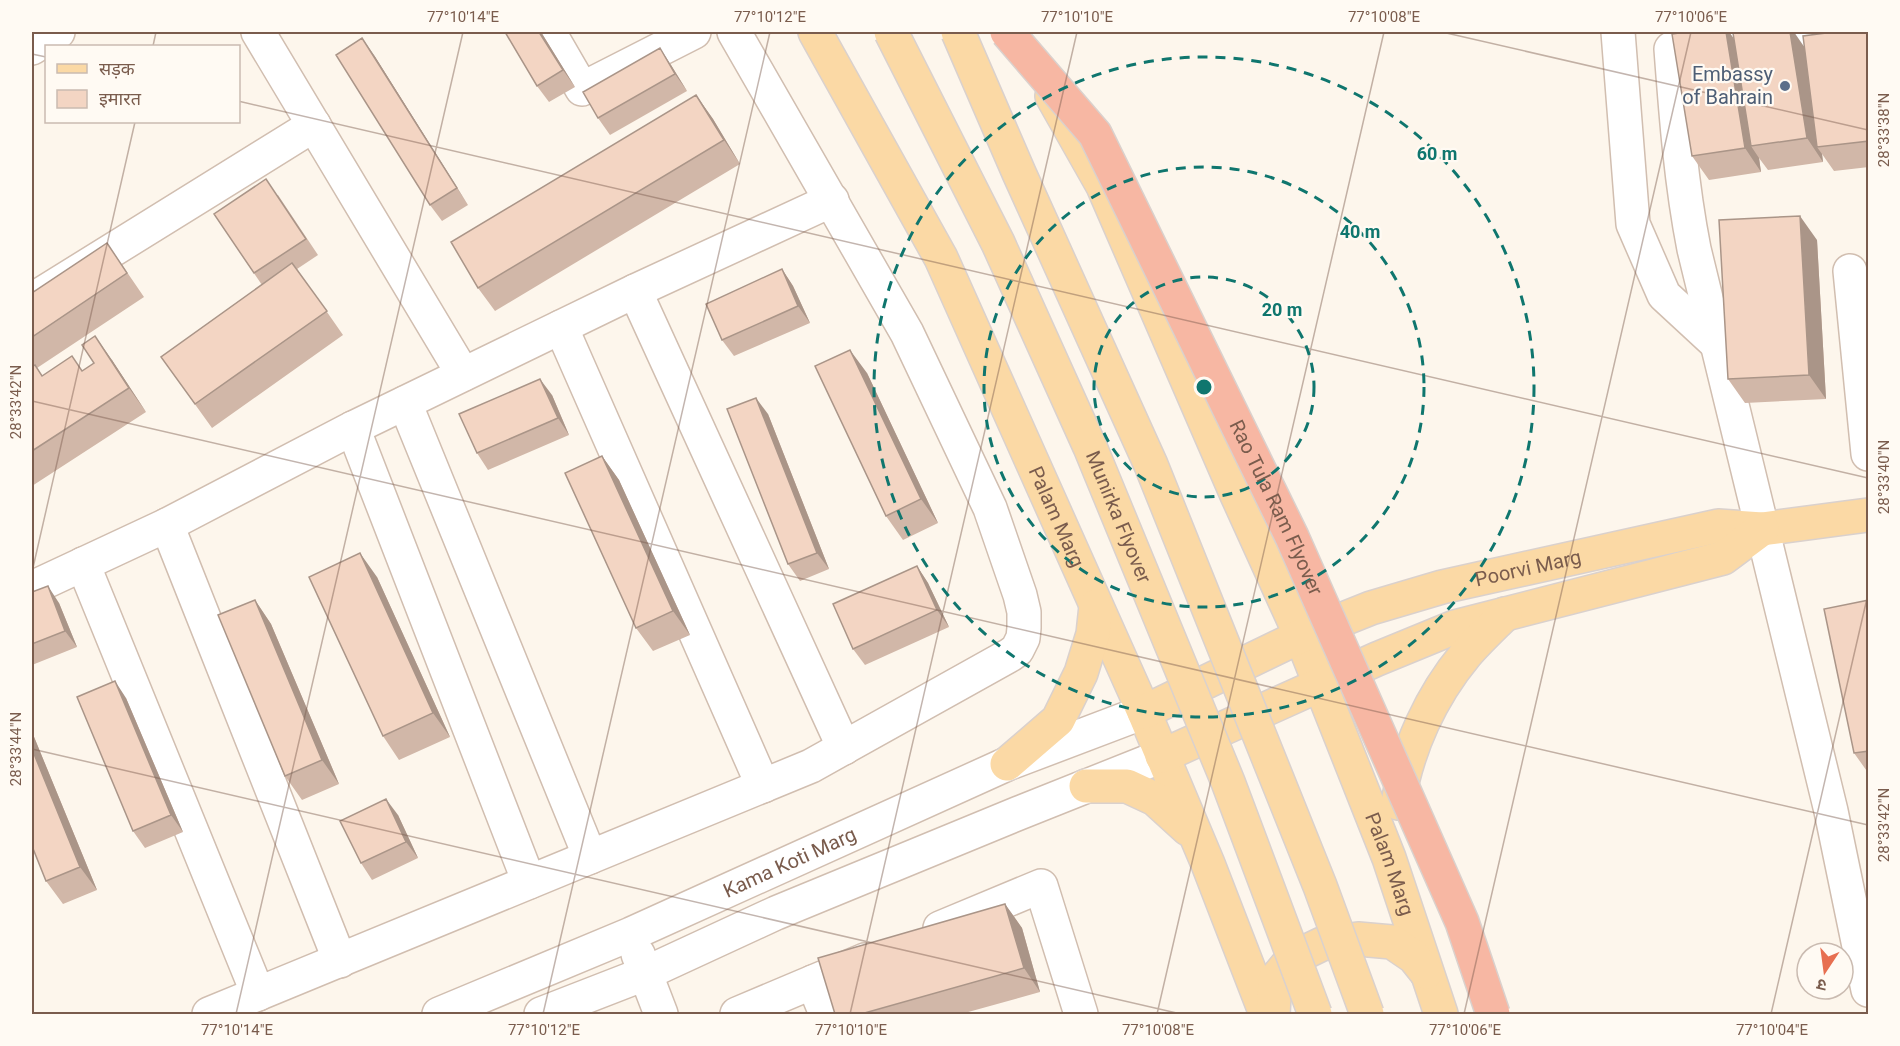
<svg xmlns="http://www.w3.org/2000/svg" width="1900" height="1046" font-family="Roboto,'Noto Sans Devanagari',sans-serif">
	<rect width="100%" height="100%" fill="#fdf6ec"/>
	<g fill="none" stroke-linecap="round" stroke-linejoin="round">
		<defs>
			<g id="minor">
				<path d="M 258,32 L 463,374"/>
				<path d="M 549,32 L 582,89 L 694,32"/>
				<path d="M 1618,32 L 1633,224 L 1664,295 L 1717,344"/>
				<path d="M 1843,32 L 1671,49 C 1676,116 1681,183 1694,249 L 1831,811 L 1868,990"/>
				<path d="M 32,48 L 58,32"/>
				<path d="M 1850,271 L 1868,454"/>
				<path d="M 635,291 L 844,748"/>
				<path d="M 32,300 L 314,125"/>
				<path d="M 561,327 L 763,786"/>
				<path d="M 405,403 L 590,857"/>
				<path d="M 353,428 L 529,882"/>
				<path d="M 167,525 L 340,961"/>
				<path d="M 83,564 L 258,994"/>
				<path d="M 32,588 L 167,525 L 353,428 L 635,291 L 832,200"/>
				<path d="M 940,928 L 1041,886 L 1081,1014"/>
				<path d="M 638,954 L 661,1014"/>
				<path d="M 813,982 L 826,1014"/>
				<path d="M 209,1014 L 811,766 L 1010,655 L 1017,650 L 1023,638 L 1024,628 L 1024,612 L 1020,595 L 990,508 L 907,333 L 734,32"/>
				<path id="s1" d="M 439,1014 L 631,934 L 1007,764 L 1144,712"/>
				<path d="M 541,1014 L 644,974 L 776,913 L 1019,813 L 1162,756"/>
				<path d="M 737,1014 L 865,960"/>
			</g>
			<g id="major">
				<path id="s2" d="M 815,32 L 941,258 L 1144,712 L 1208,864 L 1266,1014"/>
				<path id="s3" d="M 1052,96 L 1103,186 L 1237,495 L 1301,636 L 1389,858 L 1441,1014"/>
				<path id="s4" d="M 1144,712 L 1301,636 L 1371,608 L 1442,587 L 1718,526 L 1762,529 L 1868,515"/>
				<path d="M 1162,756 L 1377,659 L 1455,627 L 1723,558 L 1762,529"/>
				<path d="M 1007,764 L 1058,720 L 1081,673 L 1093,634 L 1096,606"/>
				<path d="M 1086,786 L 1127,786 L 1155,799 L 1188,829"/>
				<path d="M 1398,803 C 1407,748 1431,696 1466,654 C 1478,640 1492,627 1505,614"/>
				<path d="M 1273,1014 L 1275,980 L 1293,958 L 1322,944 L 1358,939 L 1392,942 L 1414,957 L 1426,972"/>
			</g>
		</defs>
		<use href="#minor" stroke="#d1beb0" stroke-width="36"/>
		<use href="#major" stroke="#dad1cd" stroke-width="36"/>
		<use href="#minor" stroke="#fff" stroke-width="33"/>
		<use href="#major" stroke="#fbd9a5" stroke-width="33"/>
		<defs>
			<g id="major-bridge">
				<path id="s5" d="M 891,32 L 998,243 L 1090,447 L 1228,782 L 1315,1014"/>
				<path d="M 958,32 L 1019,173 L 1151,465 L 1320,886 L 1367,1014"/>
			</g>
			<g id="highway-bridge">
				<path id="s6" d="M 1007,32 L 1095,134 L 1292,537 L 1462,922 L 1493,1014"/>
			</g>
		</defs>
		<use href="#major-bridge" stroke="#dad1cd" stroke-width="36" stroke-linecap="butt"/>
		<use href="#highway-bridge" stroke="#dad1cd" stroke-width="36" stroke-linecap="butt"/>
		<use href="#major-bridge" stroke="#fbd9a5" stroke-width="33"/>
		<use href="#highway-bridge" stroke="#f7b7a3" stroke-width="33"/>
	</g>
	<path fill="#d1b7a8" d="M 505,32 L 541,32 L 575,87 L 549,102 L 537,86 Z
		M 1729,32 L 1734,39 L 1804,46 L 1869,32 L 1869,167 L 1834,171 L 1822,154 L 1823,162 L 1768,170 L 1759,158 L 1761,172 L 1709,180 L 1692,156 Z
		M 374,55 L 468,205 L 442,221 L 430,205 Z
		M 671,65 L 687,91 L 610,135 L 598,118 Z
		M 696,95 L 713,119 L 740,164 L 495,311 L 478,288 Z
		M 278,195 L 318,255 L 297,269 L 343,335 L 212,428 L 161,357 L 262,285 L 214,214 Z
		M 1817,240 L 1826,399 L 1745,403 L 1728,379 Z
		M 107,243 L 144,297 L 37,368 L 42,376 L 82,371 L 112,360 L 146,412 L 32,486 L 32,293 Z
		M 782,269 L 793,286 L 810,323 L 734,356 L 722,340 Z
		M 867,373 L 938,523 L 903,540 L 886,516 Z
		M 552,395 L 569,435 L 488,470 L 477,453 Z
		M 768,414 L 829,569 L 800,581 L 788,564 Z
		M 602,456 L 619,480 L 690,635 L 653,651 L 636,628 Z
		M 917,566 L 928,583 L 949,627 L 865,665 L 853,649 Z
		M 377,577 L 450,737 L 399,760 L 383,736 Z
		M 32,592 L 59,603 L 77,647 L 32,665 Z
		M 255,600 L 271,624 L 339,784 L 302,800 L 285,776 Z
		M 1869,600 L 1869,774 L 1854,753 Z
		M 126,698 L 183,832 L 145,848 L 133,831 Z
		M 32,732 L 97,890 L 63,904 L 46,881 Z
		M 398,815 L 418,858 L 372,880 L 361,863 Z
		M 1005,904 L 1022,928 L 1040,992 L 961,1014 L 835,1014 Z"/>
	<path fill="#aa9588" d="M 539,32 L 541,32 L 575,87 L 563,70 Z
		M 1726,32 L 1729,32 L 1742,50 L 1751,146 L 1759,158 L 1761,172 L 1745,148 Z
		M 1790,32 L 1794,32 L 1805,48 L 1817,147 L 1822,154 L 1823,162 L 1807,138 Z
		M 362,38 L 374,55 L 468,205 L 457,188 Z
		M 660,48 L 671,65 L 687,91 L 675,74 Z
		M 696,95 L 713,119 L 740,164 L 724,140 Z
		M 1800,216 L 1817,240 L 1826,399 L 1809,375 Z
		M 782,269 L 793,286 L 810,323 L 798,306 Z
		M 95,336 L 112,360 L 146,412 L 129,388 Z
		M 850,350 L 867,373 L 938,523 L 921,499 Z
		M 540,379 L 552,395 L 569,435 L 558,418 Z
		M 756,398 L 768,414 L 829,569 L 817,553 Z
		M 602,456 L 619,480 L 690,635 L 673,611 Z
		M 360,553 L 377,577 L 450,737 L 433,713 Z
		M 917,566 L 928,583 L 949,627 L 937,610 Z
		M 48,586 L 59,603 L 77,647 L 65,631 Z
		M 255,600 L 271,624 L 339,784 L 322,760 Z
		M 115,681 L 126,698 L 183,832 L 171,815 Z
		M 32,732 L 97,890 L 80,867 L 32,749 Z
		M 386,799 L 398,815 L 418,858 L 406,842 Z
		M 1005,904 L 1022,928 L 1040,992 L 1024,968 Z"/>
	<path fill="#f3d5c3" stroke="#aa9588" stroke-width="1.5" d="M 505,32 L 539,32 L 563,70 L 537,86 Z
		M 1686,32 L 1726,32 L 1745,148 L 1692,156 L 1672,34 Z
		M 1741,32 L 1790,32 L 1807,138 L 1751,146 L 1733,33 Z
		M 1834,32 L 1869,32 L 1869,141 L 1817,147 L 1803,36 Z
		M 362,38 L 457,188 L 430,205 L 336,55 Z
		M 660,48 L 675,74 L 598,118 L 583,92 Z
		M 696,95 L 724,140 L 478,288 L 451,242 Z
		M 266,179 L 306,239 L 254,273 L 214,214 Z
		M 1800,216 L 1809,375 L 1728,379 L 1719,220 Z
		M 107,243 L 127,273 L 32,337 L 32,293 Z
		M 292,263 L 327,311 L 195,404 L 161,357 Z
		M 782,269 L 798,306 L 722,340 L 706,304 Z
		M 95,336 L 129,388 L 32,451 L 32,367 L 35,365 L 42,376 L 72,356 L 82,371 L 94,363 L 82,345 Z
		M 850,350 L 921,499 L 886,516 L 815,366 Z
		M 540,379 L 558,418 L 477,453 L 459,414 Z
		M 756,398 L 817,553 L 788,564 L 727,409 Z
		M 602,456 L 673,611 L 636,628 L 565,473 Z
		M 360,553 L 433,713 L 383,736 L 309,577 Z
		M 917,566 L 937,610 L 853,649 L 833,604 Z
		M 48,586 L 65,631 L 32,644 L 32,592 Z
		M 255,600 L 322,760 L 285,776 L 218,615 Z
		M 1869,600 L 1869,751 L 1854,753 L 1824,609 Z
		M 115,681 L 171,815 L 133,831 L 77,697 Z
		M 32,749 L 80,867 L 46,881 L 32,846 Z
		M 386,799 L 406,842 L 361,863 L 340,821 Z
		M 1005,904 L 1024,968 L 861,1014 L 835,1014 L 818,958 Z"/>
	<path fill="none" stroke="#7a5c4d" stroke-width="1.5" stroke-opacity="0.45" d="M 1442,32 L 1868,130M 153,46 L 156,32M 32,54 L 46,57M 238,101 L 1868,478M 32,401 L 1868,825M 32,572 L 135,122M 32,749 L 1181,1014M 236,1014 L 463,32M 543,1014 L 770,32M 850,1014 L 1077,32M 1157,1014 L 1384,32M 1464,1014 L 1691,32M 1771,1014 L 1868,594"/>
	<g fill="none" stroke="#0f766e" stroke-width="3" stroke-dasharray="10 8">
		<circle cx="1204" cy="387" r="110"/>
		<circle cx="1204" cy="387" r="220"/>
		<circle cx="1204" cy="387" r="330"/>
	</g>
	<circle fill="#5c6f8a" stroke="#fffaf3" stroke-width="2" cx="1785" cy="86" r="6"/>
	<g text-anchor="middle" stroke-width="4.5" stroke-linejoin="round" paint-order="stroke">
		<g font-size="20" fill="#4e5e75" stroke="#fffaf3" text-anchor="end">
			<text x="1773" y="81">Embassy<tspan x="1773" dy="23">of Bahrain</tspan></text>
		</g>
		<g font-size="20" fill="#7a5c4d" stroke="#fffaf3">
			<text dy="7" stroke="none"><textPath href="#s6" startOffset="550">Rao Tula Ram Flyover</textPath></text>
			<text dy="7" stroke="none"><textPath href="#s2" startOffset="542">Palam Marg</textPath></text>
			<text dy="7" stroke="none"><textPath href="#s5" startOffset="536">Munirka Flyover</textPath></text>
			<text dy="7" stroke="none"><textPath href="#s4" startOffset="412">Poorvi Marg</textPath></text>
			<text dy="7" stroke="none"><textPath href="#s1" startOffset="382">Kama Koti Marg</textPath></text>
			<text dy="7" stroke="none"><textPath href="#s3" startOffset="840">Palam Marg</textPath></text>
		</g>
	</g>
	<circle cx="1204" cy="387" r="9" fill="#0f766e" stroke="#fffaf3" stroke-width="3"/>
	<g font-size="18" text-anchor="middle" font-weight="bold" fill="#0f766e" stroke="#fffaf3" stroke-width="4.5" stroke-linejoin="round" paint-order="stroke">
		<text x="1437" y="160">60 m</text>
		<text x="1360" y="238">40 m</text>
		<text x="1282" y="316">20 m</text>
	</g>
	<rect width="1900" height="1046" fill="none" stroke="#fffaf3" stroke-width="66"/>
	<rect x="45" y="45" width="195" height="78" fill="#fffaf3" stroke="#cabbb1" stroke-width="1.5"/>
	<rect x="57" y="64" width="30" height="9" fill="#fbd9a5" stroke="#cabbb1" stroke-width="1.5"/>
	<text x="99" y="75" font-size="18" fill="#7a5c4d">सड़क</text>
	<rect x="57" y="90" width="30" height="18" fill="#f3d5c3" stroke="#cabbb1" stroke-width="1.5"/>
	<text x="99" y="105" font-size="18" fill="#7a5c4d">इमारत</text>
	<g transform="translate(1825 971) rotate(193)"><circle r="28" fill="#fffaf3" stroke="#cabbb1" stroke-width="1.5"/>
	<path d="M0-4.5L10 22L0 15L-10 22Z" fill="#e76f51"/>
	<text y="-9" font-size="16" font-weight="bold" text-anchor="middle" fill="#7a5c4d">उ</text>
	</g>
	<rect x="33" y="33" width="1834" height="980" fill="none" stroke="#7a5c4d" stroke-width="2"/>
	<g font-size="15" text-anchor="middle" fill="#7a5c4d">
		<text x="463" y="22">77°10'14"E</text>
		<text x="770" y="22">77°10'12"E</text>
		<text x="1077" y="22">77°10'10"E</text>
		<text x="1384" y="22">77°10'08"E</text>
		<text x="1691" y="22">77°10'06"E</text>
		<text transform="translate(1884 130) rotate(-90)" y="5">28°33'38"N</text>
		<text transform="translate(16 402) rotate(-90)" y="5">28°33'42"N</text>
		<text transform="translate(1884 477) rotate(-90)" y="5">28°33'40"N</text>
		<text transform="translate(16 749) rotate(-90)" y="5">28°33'44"N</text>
		<text transform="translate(1884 825) rotate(-90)" y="5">28°33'42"N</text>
		<text x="237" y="1035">77°10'14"E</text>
		<text x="544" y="1035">77°10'12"E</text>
		<text x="851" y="1035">77°10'10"E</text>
		<text x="1158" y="1035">77°10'08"E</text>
		<text x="1465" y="1035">77°10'06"E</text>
		<text x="1772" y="1035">77°10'04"E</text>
	</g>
</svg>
